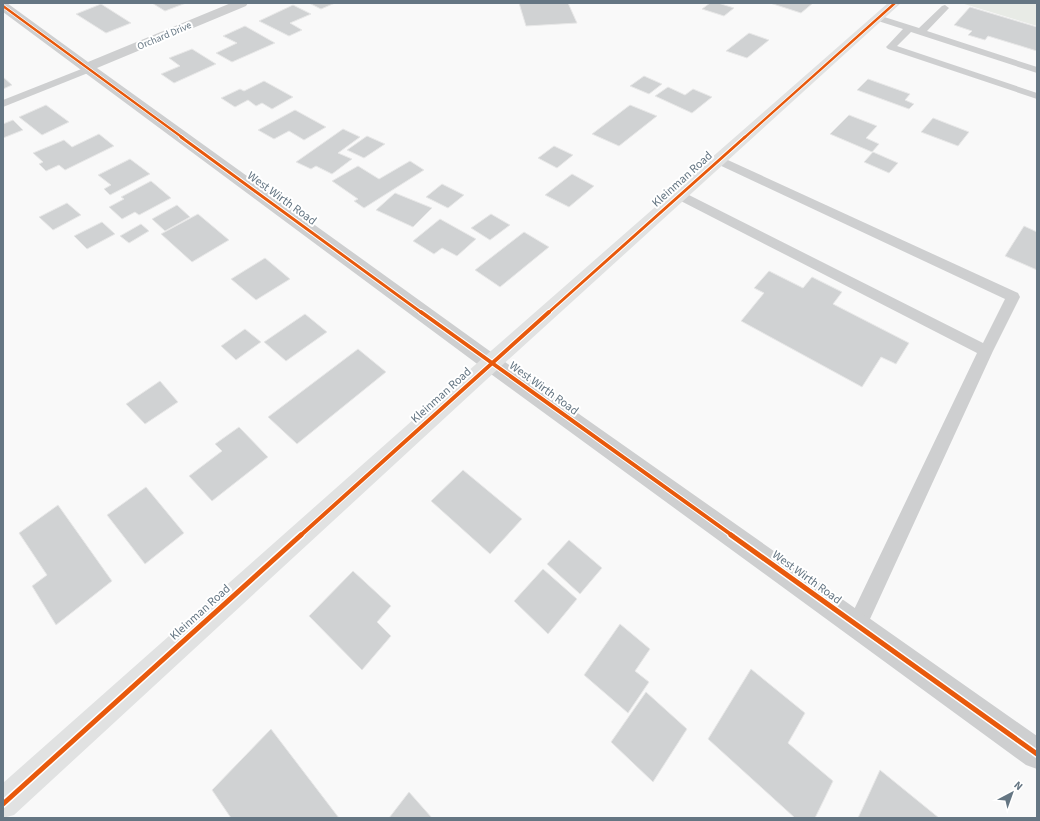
<svg xmlns="http://www.w3.org/2000/svg" width="1040" height="821" font-family="'Source Sans 3',sans-serif">
	<rect width="100%" height="100%" fill="#f9f9f9"/>
	<path fill="#e8ebe6" d="M 961,3 L 1037,3 L 1037,26 Z"/>
	<path fill="#d0d2d3" stroke="#e8e8e8" d="M 152,3 L 186,3 L 165,11 Z
		M 309,3 L 335,3 L 321,9 Z
		M 519,3 L 568,3 L 577,23 L 526,26 Z
		M 710,3 L 718,3 L 734,8 L 724,16 L 702,9 Z
		M 770,3 L 813,3 L 801,13 Z
		M 101,4 L 131,23 L 106,33 L 76,14 Z
		M 293,5 L 311,14 L 290,23 L 302,30 L 289,36 L 259,21 Z
		M 970,7 L 1037,27 L 1037,51 L 988,36 L 985,40 L 968,35 L 972,31 L 954,25 Z
		M 245,26 L 275,43 L 232,62 L 216,53 L 237,43 L 223,36 Z
		M 749,33 L 769,40 L 747,58 L 726,51 Z
		M 192,49 L 216,64 L 174,83 L 161,74 L 180,66 L 169,58 Z
		M 644,76 L 662,84 L 649,94 L 630,86 Z
		M 3,77 L 12,85 L 3,89 Z
		M 868,79 L 910,94 L 905,100 L 914,104 L 909,109 L 857,90 Z
		M 264,81 L 293,97 L 272,109 L 262,103 L 256,106 L 248,100 L 235,107 L 221,98 L 240,89 L 244,91 Z
		M 668,87 L 685,95 L 693,89 L 712,97 L 692,113 L 655,96 Z
		M 46,105 L 69,122 L 42,135 L 19,117 Z
		M 630,105 L 657,116 L 619,146 L 592,134 Z
		M 295,110 L 326,127 L 304,140 L 289,131 L 274,139 L 258,130 Z
		M 849,115 L 877,126 L 866,138 L 879,144 L 872,152 L 830,134 Z
		M 933,118 L 969,132 L 958,146 L 921,132 Z
		M 13,120 L 23,130 L 3,138 L 3,124 Z
		M 343,129 L 360,137 L 338,153 L 352,159 L 332,174 L 316,166 L 311,169 L 296,162 Z
		M 99,134 L 114,146 L 65,170 L 59,165 L 46,171 L 39,164 L 43,162 L 33,153 L 64,140 L 72,147 Z
		M 367,136 L 385,144 L 364,158 L 347,150 Z
		M 554,146 L 573,155 L 557,168 L 538,158 Z
		M 873,152 L 898,163 L 889,173 L 864,162 Z
		M 130,159 L 150,174 L 110,195 L 104,189 L 111,185 L 98,175 Z
		M 410,161 L 424,170 L 364,208 L 354,201 L 358,199 L 332,181 L 358,166 L 379,179 Z
		M 572,174 L 594,186 L 569,207 L 545,195 Z
		M 151,181 L 171,198 L 139,215 L 135,212 L 122,219 L 109,207 L 124,199 L 121,197 Z
		M 442,184 L 464,195 L 448,208 L 426,197 Z
		M 395,193 L 432,208 L 413,227 L 376,210 Z
		M 67,203 L 81,215 L 53,230 L 39,217 Z
		M 177,205 L 190,217 L 165,231 L 152,219 Z
		M 198,214 L 229,240 L 192,262 L 161,234 Z
		M 491,214 L 510,225 L 490,240 L 471,228 Z
		M 440,219 L 476,239 L 457,256 L 442,248 L 434,254 L 413,241 Z
		M 102,222 L 115,234 L 87,249 L 74,236 Z
		M 141,224 L 149,231 L 129,243 L 120,236 Z
		M 1024,226 L 1037,232 L 1037,270 L 1005,256 Z
		M 524,232 L 549,247 L 500,287 L 475,270 Z
		M 265,258 L 290,279 L 256,300 L 231,279 Z
		M 769,271 L 803,288 L 812,277 L 842,292 L 833,304 L 909,343 L 896,364 L 881,357 L 862,387 L 741,321 L 764,293 L 754,288 Z
		M 305,314 L 327,332 L 286,361 L 264,342 Z
		M 245,329 L 261,342 L 236,360 L 221,346 Z
		M 358,349 L 386,372 L 297,444 L 268,417 Z
		M 160,381 L 178,402 L 145,424 L 126,404 Z
		M 239,427 L 268,457 L 212,501 L 189,476 L 222,451 L 215,444 Z
		M 463,470 L 522,519 L 490,554 L 431,501 Z
		M 146,487 L 184,533 L 145,564 L 107,515 Z
		M 58,505 L 112,581 L 56,625 L 32,586 L 47,575 L 19,533 Z
		M 569,540 L 602,568 L 580,594 L 547,564 Z
		M 543,569 L 577,599 L 548,634 L 514,601 Z
		M 353,571 L 391,606 L 377,622 L 391,636 L 362,670 L 309,616 Z
		M 620,624 L 650,649 L 635,671 L 649,682 L 628,713 L 584,675 Z
		M 751,669 L 805,713 L 788,743 L 833,781 L 815,818 L 795,818 L 708,739 Z
		M 646,692 L 687,729 L 653,782 L 611,742 Z
		M 271,729 L 339,818 L 231,818 L 212,790 Z
		M 880,770 L 939,818 L 858,818 Z
		M 409,792 L 432,818 L 389,818 Z"/>
	<g fill="none" stroke-linecap="round" stroke-linejoin="round">
		<path fill="#cecfd0" fill-rule="evenodd" d="M 945,5 L 949,8 L 927,31 L 1037,67 L 1037,73 L 911,32 L 897,46 L 1037,93 L 1037,99 L 888,49 L 886,47 L 888,45 L 903,29 L 875,20 L 873,18 L 878,15 L 919,28 L 942,6 Z
			M 89,66 L 94,69 L 93,71 L 3,107 L 3,100 Z
			M 719,156 L 1018,293 L 1020,297 L 993,351 L 864,632 L 857,635 L 850,632 L 847,625 L 850,618 L 977,353 L 675,198 L 673,195 L 675,192 L 683,192 L 983,343 L 1005,299 L 715,163 L 713,160 L 715,157 Z"/>
		<path fill="#cecfd0" fill-rule="evenodd" d="M 3,3 L 7,3 L 88,62 L 231,3 L 248,3 L 246,6 L 97,68 L 498,357 L 1037,736 L 1037,769 L 1026,765 L 484,369 L 3,12 Z"/>
		<path fill="#e1e2e2" fill-rule="evenodd" d="M 888,3 L 901,3 L 498,369 L 14,815 L 3,818 L 3,783 L 484,357 Z"/>
		<defs>
			<path id="cycleway-far3" d="M 3,6 L 183,138
				M 744,138 L 895,3"/>
			<path id="cycleway-far2" d="M 181,137 L 422,313
				M 548,313 L 745,137"/>
			<path id="cycleway-far1" d="M 421,312 L 733,536
				M 300,536 L 549,312"/>
			<path id="cycleway" d="M 731,535 L 1037,754
				M 3,804 L 301,535"/>
		</defs>
		<use href="#cycleway-far3" stroke="#fff" stroke-width="4"/>
		<use href="#cycleway-far2" stroke="#fff" stroke-width="5"/>
		<use href="#cycleway-far1" stroke="#fff" stroke-width="6"/>
		<use href="#cycleway" stroke="#fff" stroke-width="8"/>
		<use href="#cycleway-far3" stroke="#e8590c" stroke-width="2.5"/>
		<use href="#cycleway-far2" stroke="#e8590c" stroke-width="3"/>
		<use href="#cycleway-far1" stroke="#e8590c" stroke-width="4"/>
		<use href="#cycleway" stroke="#e8590c" stroke-width="5"/>
	</g>
	<g text-anchor="middle" stroke-width="4" stroke-linejoin="round" paint-order="stroke">
		<g font-size="10" fill="#657683" stroke="#fff">
			<text transform="translate(164 35) rotate(-23)" y="4">Orchard Drive</text>
		</g>
		<g font-size="12" fill="#657683" stroke="#fff">
			<text transform="translate(682 179) rotate(-42)" y="4">Kleinman Road</text>
			<text transform="translate(282 198) rotate(36)" y="4">West Wirth Road</text>
			<text transform="translate(544 388) rotate(36)" y="4">West Wirth Road</text>
			<text transform="translate(441 395) rotate(-42)" y="4">Kleinman Road</text>
			<text transform="translate(807 577) rotate(36)" y="4">West Wirth Road</text>
			<text transform="translate(200 612) rotate(-42)" y="4">Kleinman Road</text>
		</g>
	</g>
	<rect width="1040" height="821" fill="none" stroke="#657683" stroke-width="8"/>
	<g transform="translate(1012 793) rotate(41)" stroke="#ffffff" stroke-width="3" paint-order="stroke">
	<path d="M0-3L7 15L0 10L-7 15Z" fill="#657683"/>
	<text y="-6" font-size="11" font-weight="bold" text-anchor="middle" fill="#657683">N</text>
	</g>
</svg>
